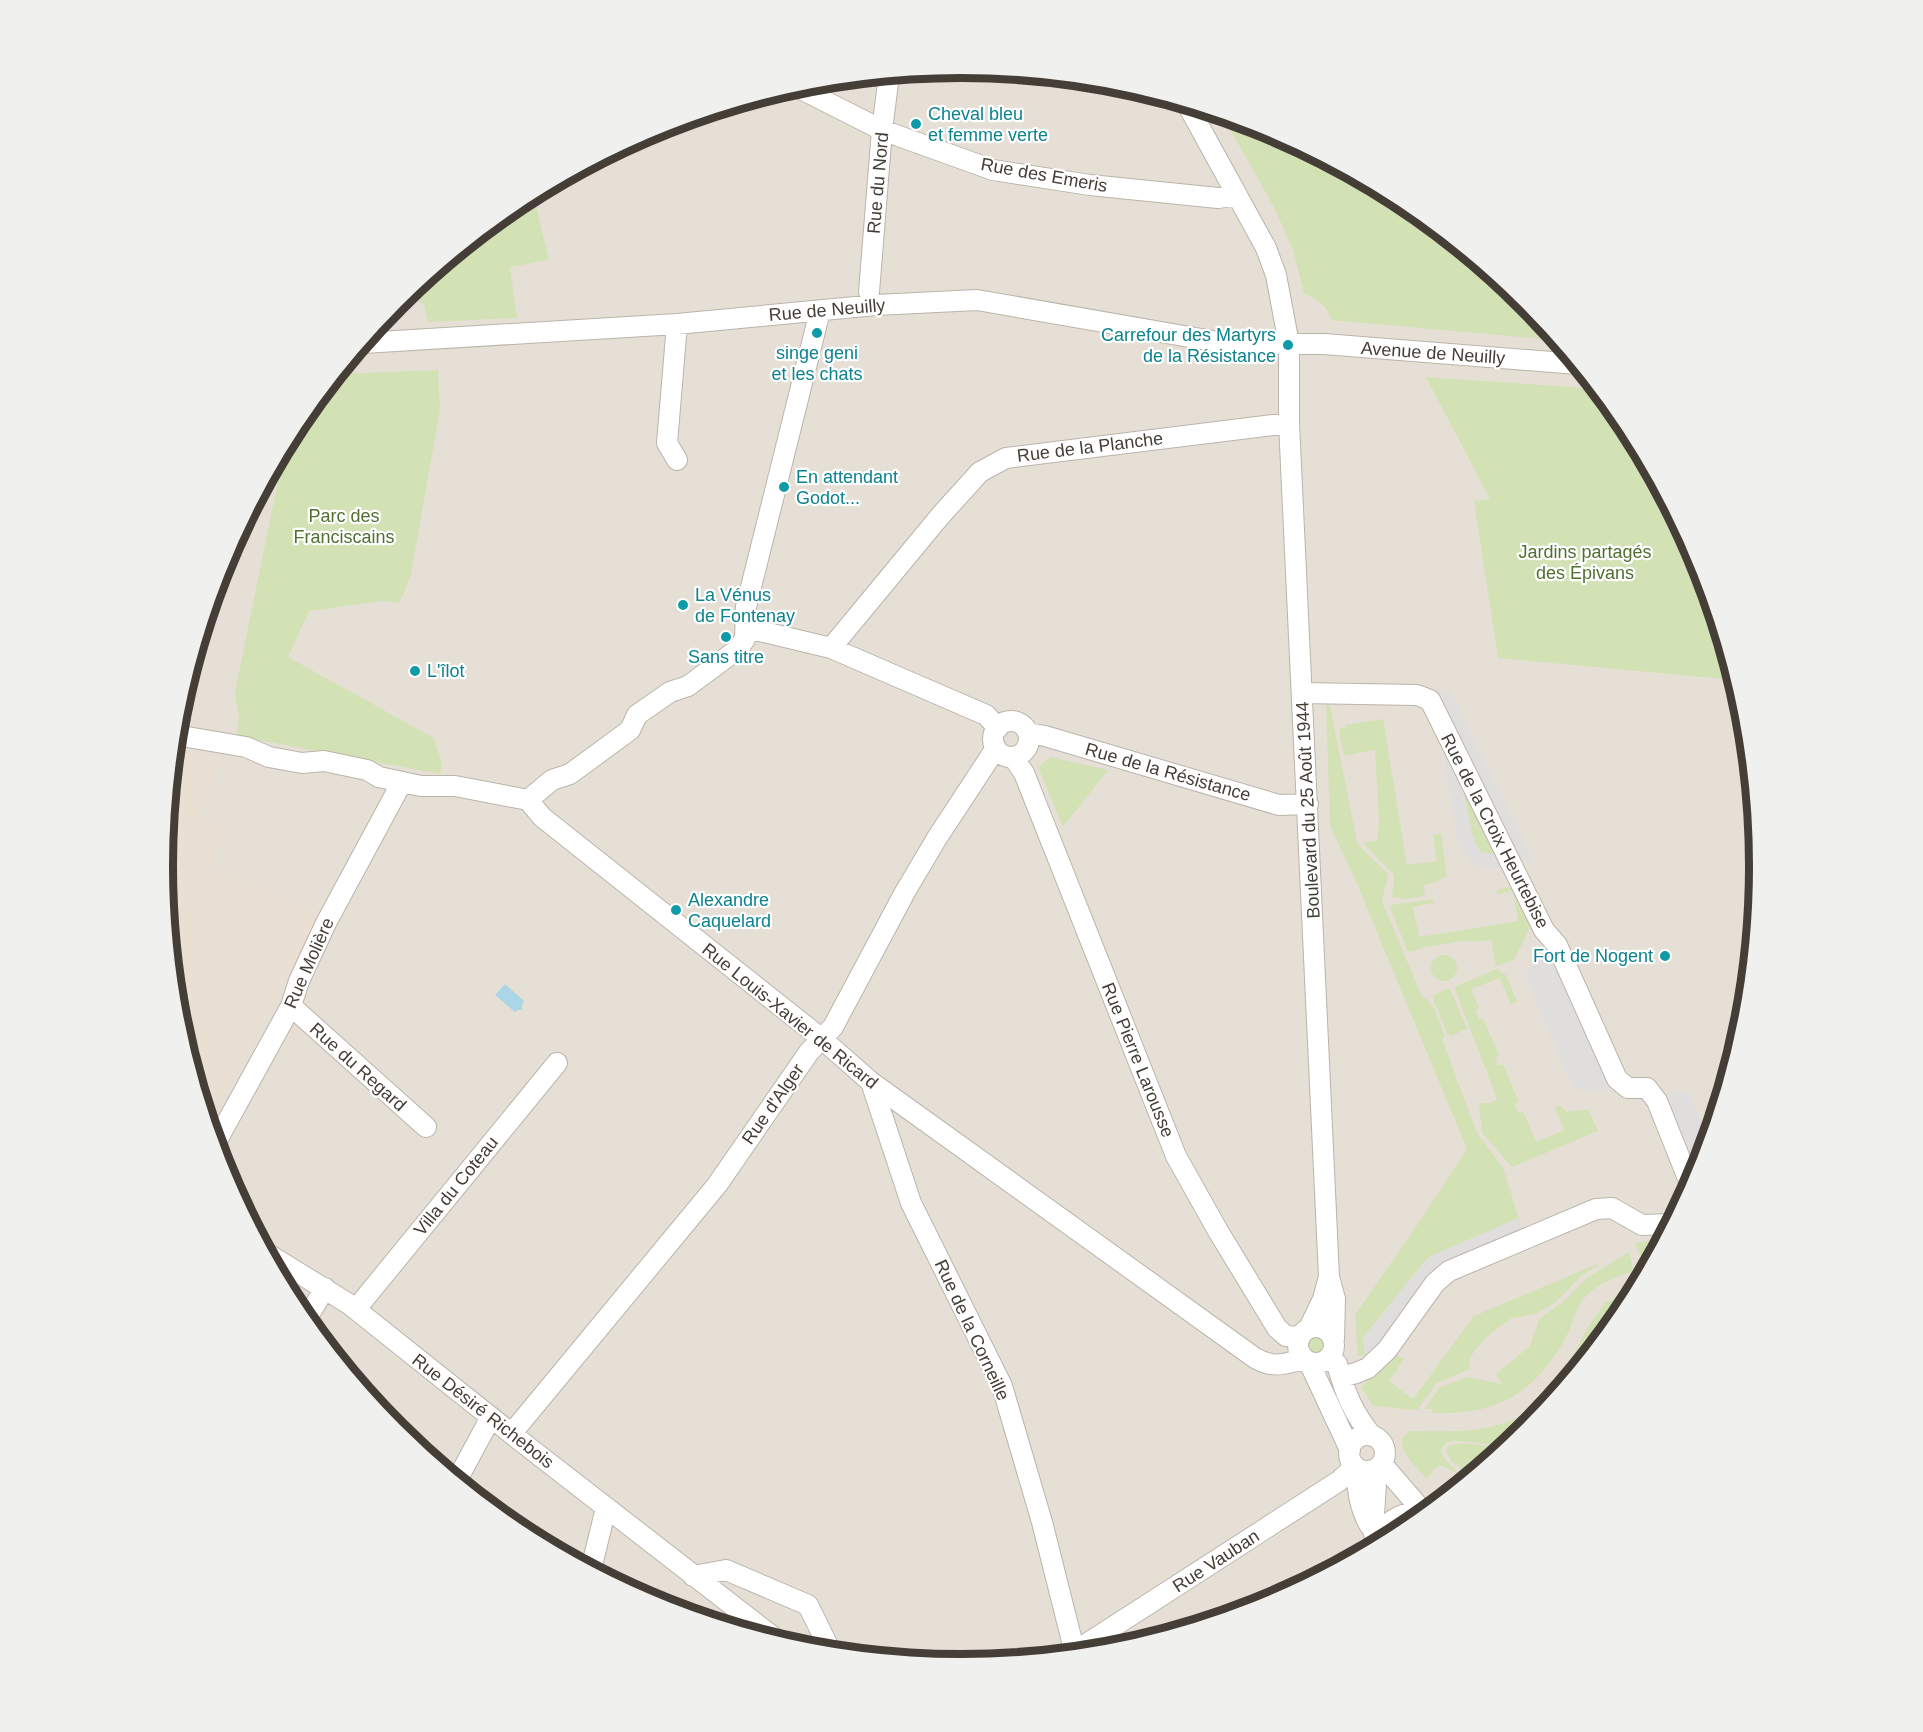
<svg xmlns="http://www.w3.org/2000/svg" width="1923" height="1732" font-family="Helvetica,sans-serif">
	<rect width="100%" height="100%" fill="#f2ede8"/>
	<path fill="#e5dfd6" d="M165 866a796 796 0 1 1 1592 0a796 796 0 1 1-1592 0Z"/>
	<path fill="#e9e0d3" d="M 175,749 L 221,758 L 199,817 L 226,828 L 211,869 L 321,911 L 219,1105 L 201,1096 L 178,1021 L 163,866 Z"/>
	<path fill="#d3e2b4" d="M 1222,115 L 1267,128 L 1405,202 L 1526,302 L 1554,336 L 1545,335 L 1544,339 L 1331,320 C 1327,304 1317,301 1304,293 L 1293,250 L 1274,207 Z
		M 533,194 L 549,260 L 510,267 L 517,318 L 428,322 L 424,304 L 420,303 L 417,285 L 518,202 Z
		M 438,370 L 440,409 L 411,574 L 400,603 L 382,601 L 309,611 L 288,657 L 434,738 L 442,764 L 440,774 L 236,736 L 239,719 L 235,692 L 285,447 L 298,422 L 337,374 Z
		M 1426,377 L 1598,389 L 1626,423 L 1699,561 L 1735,680 L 1498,658 L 1474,501 L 1490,499 Z
		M 1736,682 L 1745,711 L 1754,808 Z
		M 1326,699 L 1330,706 L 1357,842 C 1366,855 1379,863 1388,875 L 1382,901 L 1422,997 C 1435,1001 1440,1026 1445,1037 L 1442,1039 L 1477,1133 L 1503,1168 L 1519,1218 L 1431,1256 L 1424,1262 L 1366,1334 L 1363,1339 L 1365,1355 L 1358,1356 L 1355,1315 L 1422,1218 L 1467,1149 L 1355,879 L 1330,826 Z
		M 1383,719 L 1407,865 L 1437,861 L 1433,835 L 1441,834 L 1447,876 L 1434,883 L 1423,885 L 1425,896 L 1404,899 L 1392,897 L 1394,875 L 1365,845 L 1365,842 L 1377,841 L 1379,824 L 1375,750 L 1344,756 L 1339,729 L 1345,728 L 1345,725 Z
		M 1051,757 L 1108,770 L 1063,827 L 1038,767 Z
		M 1466,790 L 1498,854 L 1482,853 C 1469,838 1468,814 1464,794 Z
		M 1512,887 L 1516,889 L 1529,920 L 1529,929 L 1514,960 L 1496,966 L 1491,940 L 1471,942 L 1470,940 L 1421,948 L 1415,951 L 1408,952 L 1390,908 L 1392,905 L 1433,899 L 1434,903 L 1413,907 L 1419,937 L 1518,921 L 1513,891 L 1496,894 L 1499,889 Z
		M1431 968a13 13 0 1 1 26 0a13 13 0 1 1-26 0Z
		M 1497,969 L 1506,975 L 1517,1001 L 1511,1005 L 1500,978 L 1471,989 L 1479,1008 L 1475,1010 L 1479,1019 L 1483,1018 L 1499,1055 L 1495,1057 L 1498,1066 L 1503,1064 L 1519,1102 L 1515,1104 L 1518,1113 L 1523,1111 L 1536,1142 L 1564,1130 L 1555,1107 L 1560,1105 L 1567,1112 L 1588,1109 L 1598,1131 L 1512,1167 L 1482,1133 L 1479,1103 L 1491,1103 L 1497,1099 L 1455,989 L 1456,986 Z
		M 1446,989 L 1450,989 L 1467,1028 L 1452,1036 L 1448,1035 L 1432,996 Z
		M 1663,1239 L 1656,1252 L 1640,1256 L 1635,1243 Z
		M 1629,1252 L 1634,1271 C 1617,1276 1600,1282 1586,1296 C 1575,1308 1572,1327 1564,1341 C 1531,1397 1495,1415 1432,1413 L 1432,1409 L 1425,1409 L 1440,1387 L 1467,1377 L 1502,1384 L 1496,1374 L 1530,1346 L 1539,1320 L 1544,1315 L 1563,1302 L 1587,1278 Z
		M 1602,1262 L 1579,1278 L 1557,1301 L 1538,1313 L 1510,1319 L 1489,1335 L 1475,1350 L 1469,1360 L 1470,1369 L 1437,1383 L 1417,1410 L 1373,1406 L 1361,1387 L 1379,1372 L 1394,1354 L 1404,1359 L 1389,1381 L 1413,1399 L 1474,1316 Z
		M 1636,1289 L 1629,1302 C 1615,1307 1603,1318 1605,1334 L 1574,1373 L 1569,1371 L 1567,1367 L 1588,1327 L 1605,1303 Z
		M 1317,1332 C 1328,1338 1329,1346 1323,1356 L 1317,1358 L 1306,1353 L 1305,1344 L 1306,1339 Z
		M 1567,1374 L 1570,1377 C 1550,1402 1528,1443 1491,1444 C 1475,1444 1461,1438 1445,1443 L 1441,1450 C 1443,1461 1452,1464 1457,1473 L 1440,1465 L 1434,1469 L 1427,1479 C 1418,1468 1388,1444 1410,1431 C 1450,1432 1492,1434 1527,1412 C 1539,1404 1557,1377 1567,1374 Z
		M 1512,1442 L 1472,1475 L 1452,1462 L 1446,1452 L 1448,1446 L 1462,1443 L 1494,1447 Z"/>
	<path fill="#e0dedc" d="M 1434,690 L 1451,692 L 1535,864 L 1515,861 Z
		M 1448,754 L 1466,790 L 1464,794 L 1472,833 L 1477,847 L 1482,853 L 1498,854 L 1503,866 L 1502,868 L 1487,869 L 1476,866 L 1462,852 L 1458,844 L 1444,759 Z
		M 1545,946 L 1552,947 L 1612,1080 L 1610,1086 L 1603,1091 L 1583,1092 L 1571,1085 L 1528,984 L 1526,975 Z
		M 1675,1090 L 1682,1091 L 1689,1094 L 1709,1139 L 1696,1177 L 1666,1106 L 1671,1092 Z
		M 1519,1218 L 1525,1232 L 1454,1262 L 1376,1349 L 1367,1357 L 1365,1355 L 1363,1339 L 1424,1262 L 1431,1256 Z"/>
	<path fill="#aad6e8" d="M 505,984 L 524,1001 L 522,1004 L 522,1010 L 517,1010 L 515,1012 L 495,995 Z"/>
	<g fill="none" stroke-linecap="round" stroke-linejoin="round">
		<defs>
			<path id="minor" d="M 795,86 L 882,130 L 993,170 L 1090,185 L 1218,198 L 1237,195
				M 1187,104 L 1266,248 L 1276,275 L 1289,344 L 1289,423 L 1329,1277 L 1335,1299 L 1334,1339
				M 869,292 L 882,130 L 889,75
				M 677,324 L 667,443 L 677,460
				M 363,343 L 677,324 L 876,305 L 977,300 L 1230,344 L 1324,344 L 1577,364
				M 746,625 L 756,630 L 831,648 L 986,715 L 998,728
				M 831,648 L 941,515 L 980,472 L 1006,458 L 1289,423
				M 1302,693 L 1417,695 L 1430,700 L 1544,930 L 1557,945 L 1617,1079 L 1628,1088 L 1647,1088 L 1657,1101 L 1691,1186
				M993 739a18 18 0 1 1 36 0a18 18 0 1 1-36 0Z
				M 1028,733 L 1045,736 L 1279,805 L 1308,804
				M 176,735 L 246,747 L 269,757 L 302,763 L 324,761 L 367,770 L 379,777 L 421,786 L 455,786 L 528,800 L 542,817 L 822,1039 L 871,1082 L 1255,1358 C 1275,1369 1283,1364 1304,1359
				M 1013,757 L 1024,773 L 1176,1156 L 1218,1231 L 1277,1328 L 1286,1336 L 1300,1337
				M 528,800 L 552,780 L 570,774 L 630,730 L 637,715 L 670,692 L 688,686 L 738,649 L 745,639 L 746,607 L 820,311
				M 291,1006 L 426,1127
				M 871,1082 L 911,1203 L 1002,1386 L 1042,1522 L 1075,1653
				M 215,1144 L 291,1006 L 299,981 L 326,923 L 402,782
				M 268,1254 L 349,1304 L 527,1446 L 777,1640
				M 356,1309 L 557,1063
				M 306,1320 L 325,1288
				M1298 1345a18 18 0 1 1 36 0a18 18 0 1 1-36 0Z
				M 1309,1328 L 1323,1299 L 1329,1277
				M 1309,1362 L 1350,1450
				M 1337,1364 C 1345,1393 1353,1413 1372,1436
				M 1341,1377 L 1356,1373 L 1368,1368 L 1387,1350 L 1435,1283 L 1449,1271 L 1596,1209 L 1612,1208 L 1642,1225 L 1671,1224
				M 512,1433 L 717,1185 L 809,1052 L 833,1027 L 905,892 L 937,838 L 996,748
				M1349 1453a18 18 0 1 1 36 0a18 18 0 1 1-36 0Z
				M 1382,1464 L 1425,1514
				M 1357,1468 C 1356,1487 1360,1509 1370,1526
				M 457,1480 L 491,1417
				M 1378,1544 C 1383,1521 1402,1510 1424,1514
				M 1377,1545 L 1373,1530 L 1377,1468
				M 591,1569 L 606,1508
				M 693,1576 L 726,1570 L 808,1605 L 831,1652
				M 1074,1652 L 1339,1481 L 1355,1466"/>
		</defs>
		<use href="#minor" stroke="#bcb4ab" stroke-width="22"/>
		<use href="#minor" stroke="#fff" stroke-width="20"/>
	</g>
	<g fill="#0f9aa8" stroke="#fff" stroke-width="2">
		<circle cx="916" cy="124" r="6"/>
		<circle cx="817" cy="333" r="6"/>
		<circle cx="1288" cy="345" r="6"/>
		<circle cx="784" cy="487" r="6"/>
		<circle cx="683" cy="605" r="6"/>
		<circle cx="726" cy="637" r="6"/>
		<circle cx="415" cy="671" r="6"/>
		<circle cx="676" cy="910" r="6"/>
		<circle cx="1665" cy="956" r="6"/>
	</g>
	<g text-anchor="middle" stroke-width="4.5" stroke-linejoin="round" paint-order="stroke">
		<g font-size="18" fill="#0d838f" stroke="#fff" text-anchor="start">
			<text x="928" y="120">Cheval bleu<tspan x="928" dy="21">et femme verte</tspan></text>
			<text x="1276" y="341" text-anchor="end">Carrefour des Martyrs<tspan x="1276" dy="21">de la Résistance</tspan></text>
			<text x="817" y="359" text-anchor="middle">singe geni<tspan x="817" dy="21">et les chats</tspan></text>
			<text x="796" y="483">En attendant<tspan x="796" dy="21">Godot...</tspan></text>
			<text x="695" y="601">La Vénus<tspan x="695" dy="21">de Fontenay</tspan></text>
			<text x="726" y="663" text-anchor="middle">Sans titre</text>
			<text x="427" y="677">L'îlot</text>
			<text x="688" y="906">Alexandre<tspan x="688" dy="21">Caquelard</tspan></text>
			<text x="1653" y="962" text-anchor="end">Fort de Nogent</text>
		</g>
		<g font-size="18" fill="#443e37" stroke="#fff">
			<text transform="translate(1044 175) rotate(10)" y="6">Rue des Emeris</text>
			<text transform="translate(878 183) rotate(-85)" y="6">Rue du Nord</text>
			<text transform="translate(827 310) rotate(-5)" y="6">Rue de Neuilly</text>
			<text transform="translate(1433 353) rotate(4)" y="6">Avenue de Neuilly</text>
			<text transform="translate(1090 447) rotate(-7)" y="6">Rue de la Planche</text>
			<text transform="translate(1168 772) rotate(16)" y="6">Rue de la Résistance</text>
			<text transform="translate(1308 810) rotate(-93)" y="6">Boulevard du 25 Août 1944</text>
			<text transform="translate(1495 831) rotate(63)" y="6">Rue de la Croix Heurtebise</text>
			<text transform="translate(309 963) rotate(-66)" y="6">Rue Molière</text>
			<text transform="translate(790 1016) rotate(39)" y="6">Rue Louis-Xavier de Ricard</text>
			<text transform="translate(1138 1060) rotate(68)" y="6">Rue Pierre Larousse</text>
			<text transform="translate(358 1067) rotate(42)" y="6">Rue du Regard</text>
			<text transform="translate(773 1104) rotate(-55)" y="6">Rue d'Alger</text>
			<text transform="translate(456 1186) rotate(-51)" y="6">Villa du Coteau</text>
			<text transform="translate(972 1330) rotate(65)" y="6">Rue de la Corneille</text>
			<text transform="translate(483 1411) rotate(38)" y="6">Rue Désiré Richebois</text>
			<text transform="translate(1216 1561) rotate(-33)" y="6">Rue Vauban</text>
		</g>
		<g font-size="18" fill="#507030" stroke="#fff">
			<text x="344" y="522">Parc des<tspan x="344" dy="21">Franciscains</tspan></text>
			<text x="1585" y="558">Jardins partagés<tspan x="1585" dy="21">des Épivans</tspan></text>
		</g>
	</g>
	<path d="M0 0H1923V1732H0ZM173 866a788 788 0 1 1 1576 0a788 788 0 1 1-1576 0Z" fill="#f0f0ef" fill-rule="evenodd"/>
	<path fill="none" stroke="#443e37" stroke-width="8" d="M173 866a788 788 0 1 1 1576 0a788 788 0 1 1-1576 0Z"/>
</svg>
